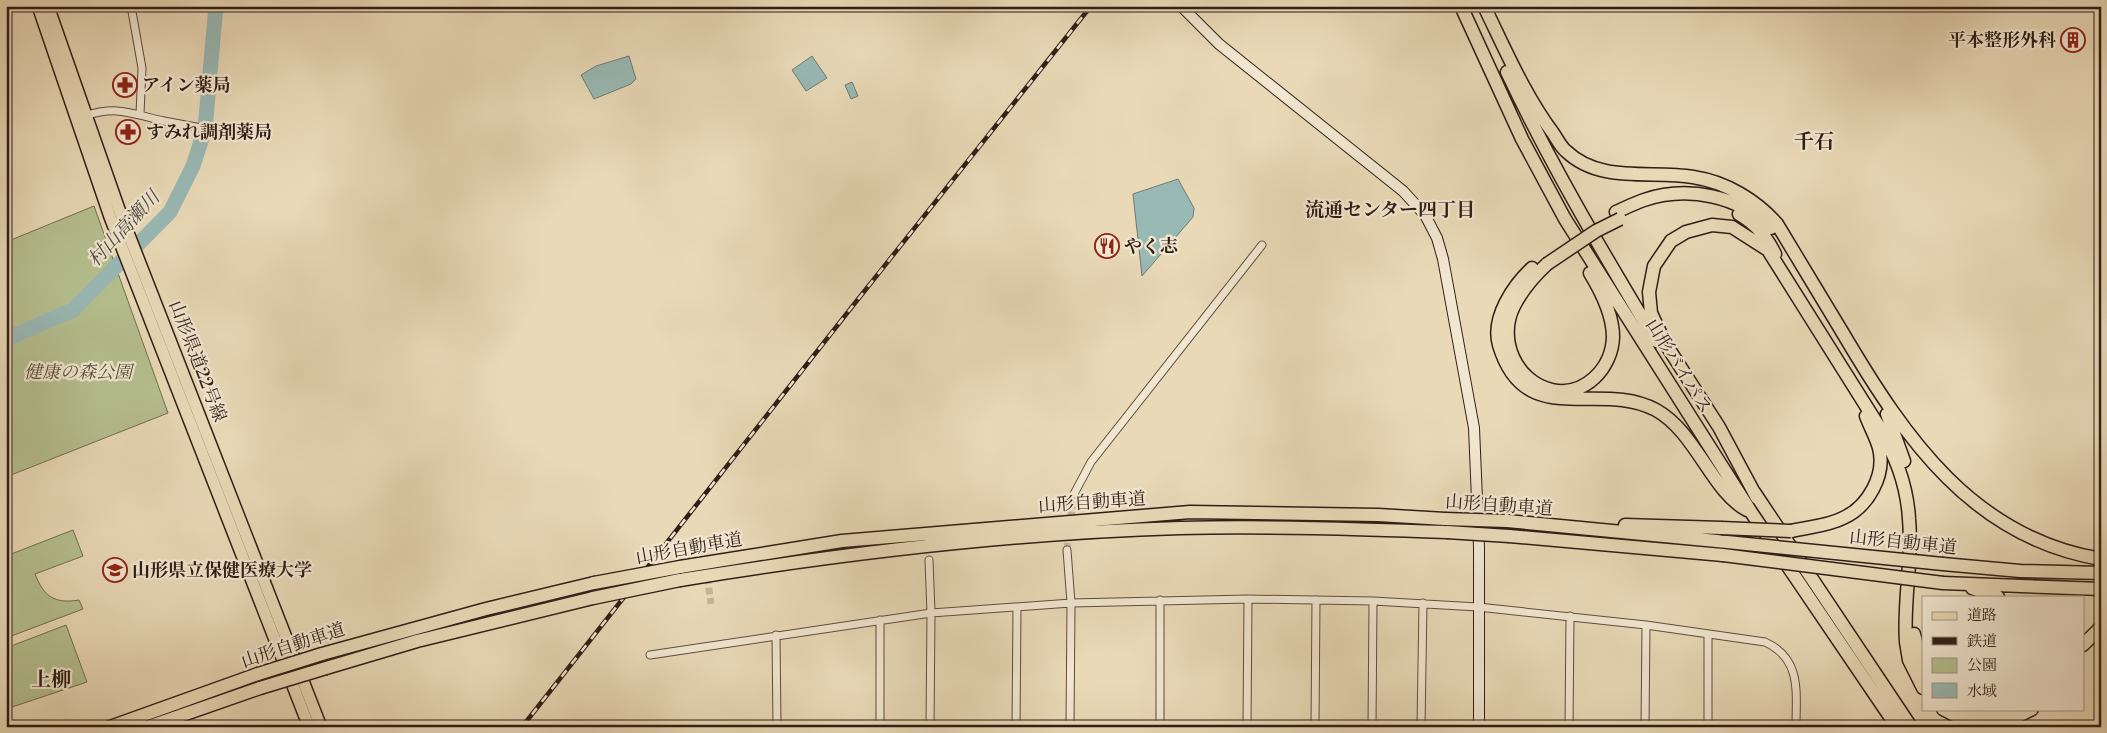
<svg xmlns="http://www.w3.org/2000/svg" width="2107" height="733" font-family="'Libre Bodoni','Noto Serif JP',serif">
	<rect width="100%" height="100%" fill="#e9d9b7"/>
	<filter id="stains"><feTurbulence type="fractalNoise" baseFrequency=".004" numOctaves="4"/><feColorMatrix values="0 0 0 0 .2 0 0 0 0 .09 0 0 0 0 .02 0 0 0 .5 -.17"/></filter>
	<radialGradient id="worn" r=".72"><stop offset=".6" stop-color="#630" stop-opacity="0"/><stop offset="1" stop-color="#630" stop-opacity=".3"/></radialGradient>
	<path fill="#b5bf8f" stroke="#726e52" d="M 94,206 L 168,413 L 6,477 L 6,242 Z
		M 73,530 L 83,556 L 35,574 C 44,597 55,604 79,600 L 83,609 L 6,638 L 6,556 Z
		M 66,625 L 87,682 L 6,709 L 6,648 Z"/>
	<path fill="#99b9b5" stroke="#6f7b75" d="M 629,56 L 636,79 L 631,84 L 594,99 L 581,75 L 596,66 Z
		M 812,56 L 827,78 L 806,91 L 792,70 Z
		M 852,82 L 858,96 L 851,99 L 845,85 Z
		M 1178,179 L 1194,208 L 1193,217 L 1142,276 L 1133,194 Z"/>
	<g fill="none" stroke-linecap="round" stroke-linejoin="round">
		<path stroke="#99b9b5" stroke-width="15" d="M 6,339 L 73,310 L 170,212 L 193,166 L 205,129 L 216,6"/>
		<path stroke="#c4b397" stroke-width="7" stroke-dasharray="7 3.5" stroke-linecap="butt" d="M 703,546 L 711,604
			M 1067,550 L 1074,494"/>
		<defs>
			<path id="street" d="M 131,6 L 142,68 L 140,114
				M 84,116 C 120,105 130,114 164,121 C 191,126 217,131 244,136
				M 1074,494 L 1091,462 L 1262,245
				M 1067,550 L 1071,603 L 1070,727
				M 929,560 L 931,613 L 930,727
				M 1160,600 L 1160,727
				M 776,635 L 777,727
				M 650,655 L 931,613 L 1071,603 L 1248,599 L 1373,601 L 1478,607 L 1646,625 L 1765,642 C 1802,659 1796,692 1796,727
				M 880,727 L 880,620
				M 1016,727 L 1017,607
				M 1247,727 L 1248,599
				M 1315,727 L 1316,600
				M 1372,727 L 1373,601
				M 1421,727 L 1423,603
				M 1569,727 L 1570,616
				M 1645,727 L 1646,625
				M 1708,727 L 1708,634"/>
			<path id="secondary" d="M 1181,6 L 1219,44 L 1403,191 L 1425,215 L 1437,238 L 1443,259 L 1474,428 L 1479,547 L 1479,727"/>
			<path id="primary" d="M 38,6 L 110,217 L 309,727
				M 48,6 L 120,212 L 321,727"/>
			<path id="highway" d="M 1461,6 L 1522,139 L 1565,219 L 1751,512 L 1897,727
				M 1484,6 C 1505,49 1524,94 1553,133 C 1557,139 1561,147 1566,151 C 1600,184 1651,170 1693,177 C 1726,182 1756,200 1777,224 C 1799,261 1822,298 1844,335 C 1905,438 1973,538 2101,559
				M 1507,72 C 1551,165 1603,253 1656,341
				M 1616,212 C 1625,208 1635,203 1644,200 C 1688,185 1739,196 1771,228
				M 1739,214 C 1756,224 1766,236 1775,254
				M 1547,264 C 1534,276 1522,290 1514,306 C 1497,339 1516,382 1552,390 C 1585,397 1612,368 1613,337 C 1613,316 1601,291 1590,273
				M 1532,268 C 1514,285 1491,317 1499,345 C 1525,432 1599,379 1656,410 C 1696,432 1712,492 1747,510
				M 1887,414 L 1904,461
				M 1754,492 L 1911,727
				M 1757,498 L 1719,427 L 1665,343 L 1651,313 L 1649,292 L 1654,266 L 1671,241 L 1686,232 L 1712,225 L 1732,227 L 1768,250 L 1878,425 C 1895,455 1907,484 1909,519 C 1913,560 1903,601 1906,642 L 1909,660 L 1923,688
				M 1507,521 L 1727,542
				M 1625,525 L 1721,528
				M 1791,531 C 1808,527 1828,526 1843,518 C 1868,507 1886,475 1879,448 C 1876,437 1870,427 1866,416
				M 1509,536 L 1723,555
				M 1943,564 L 2020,571 L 2101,573
				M 680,567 L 842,541 L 1190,512 L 1378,515 L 1445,519
				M 680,580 C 845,553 1013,533 1180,528 C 1269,526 1358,529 1447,532
				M 1943,583 L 2101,589
				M 1972,588 L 1998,597
				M 1914,634 L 1923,671
				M 2083,645 L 2101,627
				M 322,654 L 486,609 L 594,583
				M 326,668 L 417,641 L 593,598
				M 1943,709 C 1973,727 2002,727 2032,709
				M 1962,709 C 1980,715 1996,715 2014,709
				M 110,727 L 258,674
				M 148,727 L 260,688"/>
		</defs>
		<use href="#street" stroke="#5e4c3e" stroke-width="9"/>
		<use href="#secondary" stroke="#2f1d16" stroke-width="12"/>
		<use href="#primary" stroke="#2f1d16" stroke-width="14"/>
		<use href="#highway" stroke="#2f1d16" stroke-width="15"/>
		<use href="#street" stroke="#f1e6d0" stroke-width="7"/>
		<use href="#secondary" stroke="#f1e6d0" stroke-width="10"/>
		<use href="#primary" stroke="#e9d9b7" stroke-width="11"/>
		<use href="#highway" stroke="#e9d9b7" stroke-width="12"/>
		<defs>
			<path id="rail" d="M 522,727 L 855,303 L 1091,6"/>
		</defs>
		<use href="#rail" stroke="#2f1d16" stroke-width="4.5"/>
		<use href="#rail" stroke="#f1e6d0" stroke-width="2.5" stroke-dasharray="8" stroke-linecap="butt"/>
		<defs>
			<path id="highway-bridge" d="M 1547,264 L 1596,231 L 1620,219
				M 1445,519 L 1507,521
				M 1721,528 L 1791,531
				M 1447,532 L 1509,536
				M 1727,542 L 1943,564
				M 1723,555 L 1943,583
				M 594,583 L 680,567
				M 593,598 L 680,580
				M 258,674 L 322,654
				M 260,688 L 326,668"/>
		</defs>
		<use href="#highway-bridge" stroke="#2f1d16" stroke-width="15" stroke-linecap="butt"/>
		<use href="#highway-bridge" stroke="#e9d9b7" stroke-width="12"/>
	</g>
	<defs>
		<symbol id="building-ring" viewBox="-11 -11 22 22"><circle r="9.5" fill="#f1e6d0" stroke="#8f2418" stroke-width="1.5"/><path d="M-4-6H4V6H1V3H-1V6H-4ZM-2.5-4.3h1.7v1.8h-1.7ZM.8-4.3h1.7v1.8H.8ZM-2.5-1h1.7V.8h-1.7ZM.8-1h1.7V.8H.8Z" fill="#8f2418"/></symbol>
		<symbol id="pharmacy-ring" viewBox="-11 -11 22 22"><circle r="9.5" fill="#f1e6d0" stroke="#8f2418" stroke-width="1.5"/><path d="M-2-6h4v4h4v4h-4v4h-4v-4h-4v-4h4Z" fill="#8f2418"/></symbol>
		<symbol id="restaurant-ring" viewBox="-11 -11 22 22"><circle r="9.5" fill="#f1e6d0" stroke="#8f2418" stroke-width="1.5"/><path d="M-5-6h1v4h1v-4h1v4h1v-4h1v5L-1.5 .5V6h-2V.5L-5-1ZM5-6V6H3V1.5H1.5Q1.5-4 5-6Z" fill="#8f2418"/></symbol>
		<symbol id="school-ring" viewBox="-11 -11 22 22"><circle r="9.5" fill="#f1e6d0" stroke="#8f2418" stroke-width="1.5"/><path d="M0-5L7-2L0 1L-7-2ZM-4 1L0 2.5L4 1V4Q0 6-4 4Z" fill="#8f2418"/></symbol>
	</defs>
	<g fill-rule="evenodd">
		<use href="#building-ring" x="2059" y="26" width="28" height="28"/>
		<use href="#pharmacy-ring" x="111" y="71" width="28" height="28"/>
		<use href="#pharmacy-ring" x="114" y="118" width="28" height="28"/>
		<use href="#restaurant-ring" x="1093" y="232" width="28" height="28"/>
		<use href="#school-ring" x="101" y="556" width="28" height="28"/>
	</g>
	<g text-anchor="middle" stroke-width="4.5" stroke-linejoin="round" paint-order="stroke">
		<g font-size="18" font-weight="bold" fill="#2f1d16" stroke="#f1e6d0" text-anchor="start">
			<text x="2056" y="46" text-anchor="end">平本整形外科</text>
			<text x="142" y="91">アイン薬局</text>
			<text x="146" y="138">すみれ調剤薬局</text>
			<text x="1124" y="252">やく志</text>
			<text x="132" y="576">山形県立保健医療大学</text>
		</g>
		<g font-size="18" fill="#2f1d16" stroke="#f1e6d0">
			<text transform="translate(198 361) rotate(69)" y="6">山形県道22号線</text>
			<text transform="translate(1679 366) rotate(58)" y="6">山形バイパス</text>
			<text transform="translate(1092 502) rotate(-4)" y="6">山形自動車道</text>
			<text transform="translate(1499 505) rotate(4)" y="6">山形自動車道</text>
			<text transform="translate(1903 542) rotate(6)" y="6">山形自動車道</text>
			<text transform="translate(689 548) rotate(-10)" y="6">山形自動車道</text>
			<text transform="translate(293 645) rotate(-18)" y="6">山形自動車道</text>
		</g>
		<g font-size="18" font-style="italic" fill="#574e3a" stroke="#f1e6d0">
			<text x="78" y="378">健康の森公園</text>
		</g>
		<g font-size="19" font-weight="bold" fill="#2f1d16" stroke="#f1e6d0">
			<text x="1390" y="216">流通センター四丁目</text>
		</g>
		<g font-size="19" font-style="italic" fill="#4f4c46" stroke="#f1e6d0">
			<text transform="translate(123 228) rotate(-47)" y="7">村山高瀬川</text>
		</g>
		<g font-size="20" font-weight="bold" fill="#2f1d16" stroke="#f1e6d0">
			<text x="1814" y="148">千石</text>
			<text x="51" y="686">上柳</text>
		</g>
	</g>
	<rect width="2107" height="733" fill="none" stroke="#e9d9b7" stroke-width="25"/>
	<rect x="8" y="8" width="2092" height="718" fill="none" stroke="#2f1d16" stroke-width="2.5"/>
	<rect x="12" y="12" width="2082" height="708" fill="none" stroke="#2f1d16"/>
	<rect x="1922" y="596" width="162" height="115" fill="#f1e6d0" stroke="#a39686"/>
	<rect x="1932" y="612" width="25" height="8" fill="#e9d9b7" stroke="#a39686"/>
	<text x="1967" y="620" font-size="15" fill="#2f1d16">道路</text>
	<rect x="1932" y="637" width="25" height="8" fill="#2f1d16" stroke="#a39686"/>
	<text x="1967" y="646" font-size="15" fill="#2f1d16">鉄道</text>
	<rect x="1932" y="658" width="25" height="15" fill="#b5bf8f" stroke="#a39686"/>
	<text x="1967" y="670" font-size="15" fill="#2f1d16">公園</text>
	<rect x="1932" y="683" width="25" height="15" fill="#99b9b5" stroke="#a39686"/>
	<text x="1967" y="696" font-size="15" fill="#2f1d16">水域</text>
	<rect width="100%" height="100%" filter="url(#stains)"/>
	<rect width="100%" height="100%" fill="url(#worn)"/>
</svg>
